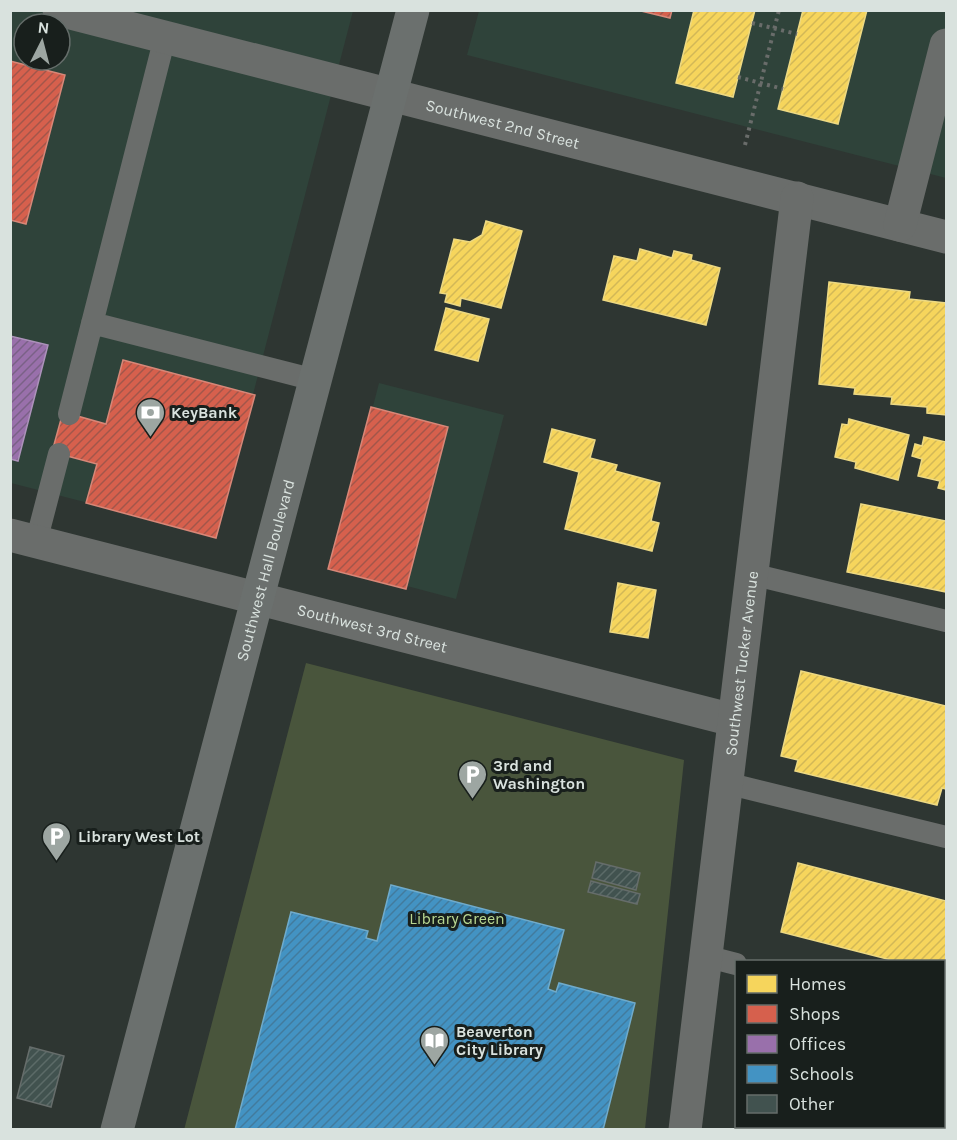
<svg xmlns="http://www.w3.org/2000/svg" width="957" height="1140" font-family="Karla,sans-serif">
	<defs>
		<pattern id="homes-hatch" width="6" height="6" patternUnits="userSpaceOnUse" patternTransform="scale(1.5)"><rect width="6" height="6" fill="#f6d55c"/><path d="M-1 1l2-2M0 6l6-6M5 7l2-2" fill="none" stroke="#d2b857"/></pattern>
		<pattern id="shops-hatch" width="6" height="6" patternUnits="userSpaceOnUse" patternTransform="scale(1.5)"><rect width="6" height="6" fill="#d6604d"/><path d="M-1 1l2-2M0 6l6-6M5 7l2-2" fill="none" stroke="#a2564a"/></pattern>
		<pattern id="offices-hatch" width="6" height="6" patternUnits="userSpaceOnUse" patternTransform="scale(1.5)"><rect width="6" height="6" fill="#9970ab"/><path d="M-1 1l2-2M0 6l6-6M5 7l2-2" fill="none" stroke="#7a6187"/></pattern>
		<pattern id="schools-hatch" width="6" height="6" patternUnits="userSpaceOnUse" patternTransform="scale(1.5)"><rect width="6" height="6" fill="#4393c3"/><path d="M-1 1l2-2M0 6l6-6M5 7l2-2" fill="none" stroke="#427b9d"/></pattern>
		<pattern id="building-hatch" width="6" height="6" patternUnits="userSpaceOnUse" patternTransform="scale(1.5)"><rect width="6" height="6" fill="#41524f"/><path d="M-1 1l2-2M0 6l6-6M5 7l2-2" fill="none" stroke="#5c6b68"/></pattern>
	</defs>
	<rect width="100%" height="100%" fill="#2e3632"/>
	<path fill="#2f433a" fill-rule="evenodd" d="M 10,11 L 353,11 L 216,536 L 11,483 ZM 24,24 L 60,24 L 60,60 L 24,60 Z
		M 479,11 L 946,11 L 946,178 L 467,55 Z
		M 379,383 L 504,415 L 456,599 L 332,566 Z"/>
	<path fill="#49553c" d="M 306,663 L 684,760 L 645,1129 L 184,1130 Z"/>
	<path fill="url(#homes-hatch)" stroke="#edd983" stroke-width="1.5" d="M 694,10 L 755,10 L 733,97 L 676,83 Z
		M 803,10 L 867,10 L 838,124 L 778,109 Z
		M 486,221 L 522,231 L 501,308 L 461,298 L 460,306 L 445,302 L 447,294 L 440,293 L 454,239 L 470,242 L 482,235 Z
		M 640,249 L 672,258 L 674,251 L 692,255 L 691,260 L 720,268 L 706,325 L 603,300 L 614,256 L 637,261 Z
		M 829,282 L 910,292 L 909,299 L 946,303 L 946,415 L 927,413 L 927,407 L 891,404 L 892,397 L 854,394 L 855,388 L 819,384 Z
		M 446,308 L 489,319 L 478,361 L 435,350 Z
		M 849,419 L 909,435 L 898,480 L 855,468 L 856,462 L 835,457 L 842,424 L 848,425 Z
		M 552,429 L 595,440 L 590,458 L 617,465 L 615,471 L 660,483 L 651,521 L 659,523 L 652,551 L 565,529 L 579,472 L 544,462 Z
		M 924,437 L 946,442 L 946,490 L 938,488 L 940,481 L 918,476 L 922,459 L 912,456 L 915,444 L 922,446 Z
		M 861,504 L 946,521 L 946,592 L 847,572 Z
		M 618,583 L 656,590 L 648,638 L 610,632 Z
		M 801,671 L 946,706 L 946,789 L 942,788 L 937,805 L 795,771 L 798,760 L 781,756 Z
		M 798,863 L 946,901 L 946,973 L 944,972 L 944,962 L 899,962 L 781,932 Z"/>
	<path fill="url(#shops-hatch)" stroke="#d78778" stroke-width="1.5" d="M 637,10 L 672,10 L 670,18 Z
		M 10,61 L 65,75 L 26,224 L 10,220 Z
		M 123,360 L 255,395 L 216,538 L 86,503 L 97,464 L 52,452 L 63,412 L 106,424 Z
		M 371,407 L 448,427 L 406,589 L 328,569 Z"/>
	<path fill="url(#offices-hatch)" stroke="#ac92ba" stroke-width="1.5" d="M 10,336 L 48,345 L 18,461 L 10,459 Z"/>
	<path fill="url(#schools-hatch)" stroke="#70abcb" stroke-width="1.5" d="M 391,885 L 564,930 L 548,989 L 556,992 L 559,983 L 635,1003 L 603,1130 L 235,1130 L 291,912 L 368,931 L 366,938 L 377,941 Z"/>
	<path fill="url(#building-hatch)" stroke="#666d6b" stroke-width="1.5" d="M 596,862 L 640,873 L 636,890 L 592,878 Z
		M 591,881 L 640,894 L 637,904 L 588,892 Z
		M 30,1047 L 64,1056 L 51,1107 L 17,1098 Z"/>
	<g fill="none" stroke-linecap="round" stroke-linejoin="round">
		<path stroke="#696c6a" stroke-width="4" stroke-dasharray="3 4.5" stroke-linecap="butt" d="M 752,23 L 797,34
			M 738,77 L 783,89
			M 745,145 L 779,10"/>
		<path stroke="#6a6d6b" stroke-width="22" d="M 92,323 L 315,380
			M 69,414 L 165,37
			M 36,542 L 59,454
			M 751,574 L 946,621
			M 726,783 L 946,837
			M 705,956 L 736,964
			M 944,1017 L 946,1017"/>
		<g stroke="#6a6d6b" stroke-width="33">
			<path id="s1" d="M 59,10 L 946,237"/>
			<path d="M 900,225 L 946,45"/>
			<path id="s2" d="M 10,535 L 733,720"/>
			<path id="s3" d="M 685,1130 L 797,198"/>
		</g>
		<path stroke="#6b706e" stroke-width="33" id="s4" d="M 117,1130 L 413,10"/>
	</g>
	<defs>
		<symbol id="bank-pin" viewBox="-11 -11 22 30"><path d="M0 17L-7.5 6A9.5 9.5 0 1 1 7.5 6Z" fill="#9da6a2" stroke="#181f1c"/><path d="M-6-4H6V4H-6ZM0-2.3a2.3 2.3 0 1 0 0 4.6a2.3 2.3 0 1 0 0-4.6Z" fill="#fff"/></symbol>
		<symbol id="parking-pin" viewBox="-11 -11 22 30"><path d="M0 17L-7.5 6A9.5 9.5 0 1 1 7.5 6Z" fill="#9da6a2" stroke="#181f1c"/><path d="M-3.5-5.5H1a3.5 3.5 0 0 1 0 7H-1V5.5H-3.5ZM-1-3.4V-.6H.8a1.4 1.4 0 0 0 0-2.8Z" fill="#fff"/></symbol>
		<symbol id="library-pin" viewBox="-11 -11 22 30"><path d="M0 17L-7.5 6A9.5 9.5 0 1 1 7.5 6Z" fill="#9da6a2" stroke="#181f1c"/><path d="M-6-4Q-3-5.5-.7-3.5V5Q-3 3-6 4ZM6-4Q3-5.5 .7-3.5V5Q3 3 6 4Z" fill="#fff"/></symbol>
	</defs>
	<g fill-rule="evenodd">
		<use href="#bank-pin" x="134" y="396" width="33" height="45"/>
		<use href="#parking-pin" x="456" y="758" width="33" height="45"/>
		<use href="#parking-pin" x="40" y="820" width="33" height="45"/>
		<use href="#library-pin" x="418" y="1024" width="33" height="45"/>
	</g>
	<g text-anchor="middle" stroke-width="6" stroke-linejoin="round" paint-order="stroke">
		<g font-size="16" fill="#d9e2de" stroke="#181f1c">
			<text dy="6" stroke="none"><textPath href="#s1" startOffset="458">Southwest 2nd Street</textPath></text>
			<text dy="6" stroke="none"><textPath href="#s4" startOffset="579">Southwest Hall Boulevard</textPath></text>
			<text dy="6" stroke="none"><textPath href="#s2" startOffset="374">Southwest 3rd Street</textPath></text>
			<text dy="6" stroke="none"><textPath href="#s3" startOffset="470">Southwest Tucker Avenue</textPath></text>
		</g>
		<g font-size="16" font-weight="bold" fill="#d9e2de" stroke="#181f1c" text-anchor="start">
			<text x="171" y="418">KeyBank</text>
			<text x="493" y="771">3rd and<tspan x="493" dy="18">Washington</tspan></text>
			<text x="78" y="842">Library West Lot</text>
			<text x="456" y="1037">Beaverton<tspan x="456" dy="18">City Library</tspan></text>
		</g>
		<g font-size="16" fill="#b8d791" stroke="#181f1c">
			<text x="457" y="924">Library Green</text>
		</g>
	</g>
	<rect width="957" height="1140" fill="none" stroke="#d9e2de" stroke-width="24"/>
	<rect x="735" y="960" width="210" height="168" fill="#181f1c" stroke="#656d6a" stroke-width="1.5"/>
	<rect x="747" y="975" width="30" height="18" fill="#f6d55c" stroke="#656d6a" stroke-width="1.5"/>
	<text x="789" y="990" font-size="18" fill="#d9e2de">Homes</text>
	<rect x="747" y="1005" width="30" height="18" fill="#d6604d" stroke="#656d6a" stroke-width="1.5"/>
	<text x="789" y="1020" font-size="18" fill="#d9e2de">Shops</text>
	<rect x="747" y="1035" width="30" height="18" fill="#9970ab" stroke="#656d6a" stroke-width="1.5"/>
	<text x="789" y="1050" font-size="18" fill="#d9e2de">Offices</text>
	<rect x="747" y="1065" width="30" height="18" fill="#4393c3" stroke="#656d6a" stroke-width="1.5"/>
	<text x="789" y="1080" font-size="18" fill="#d9e2de">Schools</text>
	<rect x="747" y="1095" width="30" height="18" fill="#41524f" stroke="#656d6a" stroke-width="1.5"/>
	<text x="789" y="1110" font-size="18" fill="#d9e2de">Other</text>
	<g transform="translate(42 42) rotate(6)"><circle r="28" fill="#181f1c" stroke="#656d6a" stroke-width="1.5"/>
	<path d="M0-4.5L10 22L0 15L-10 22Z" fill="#9da6a2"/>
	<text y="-9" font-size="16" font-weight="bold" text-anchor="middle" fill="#d9e2de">N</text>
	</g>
</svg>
